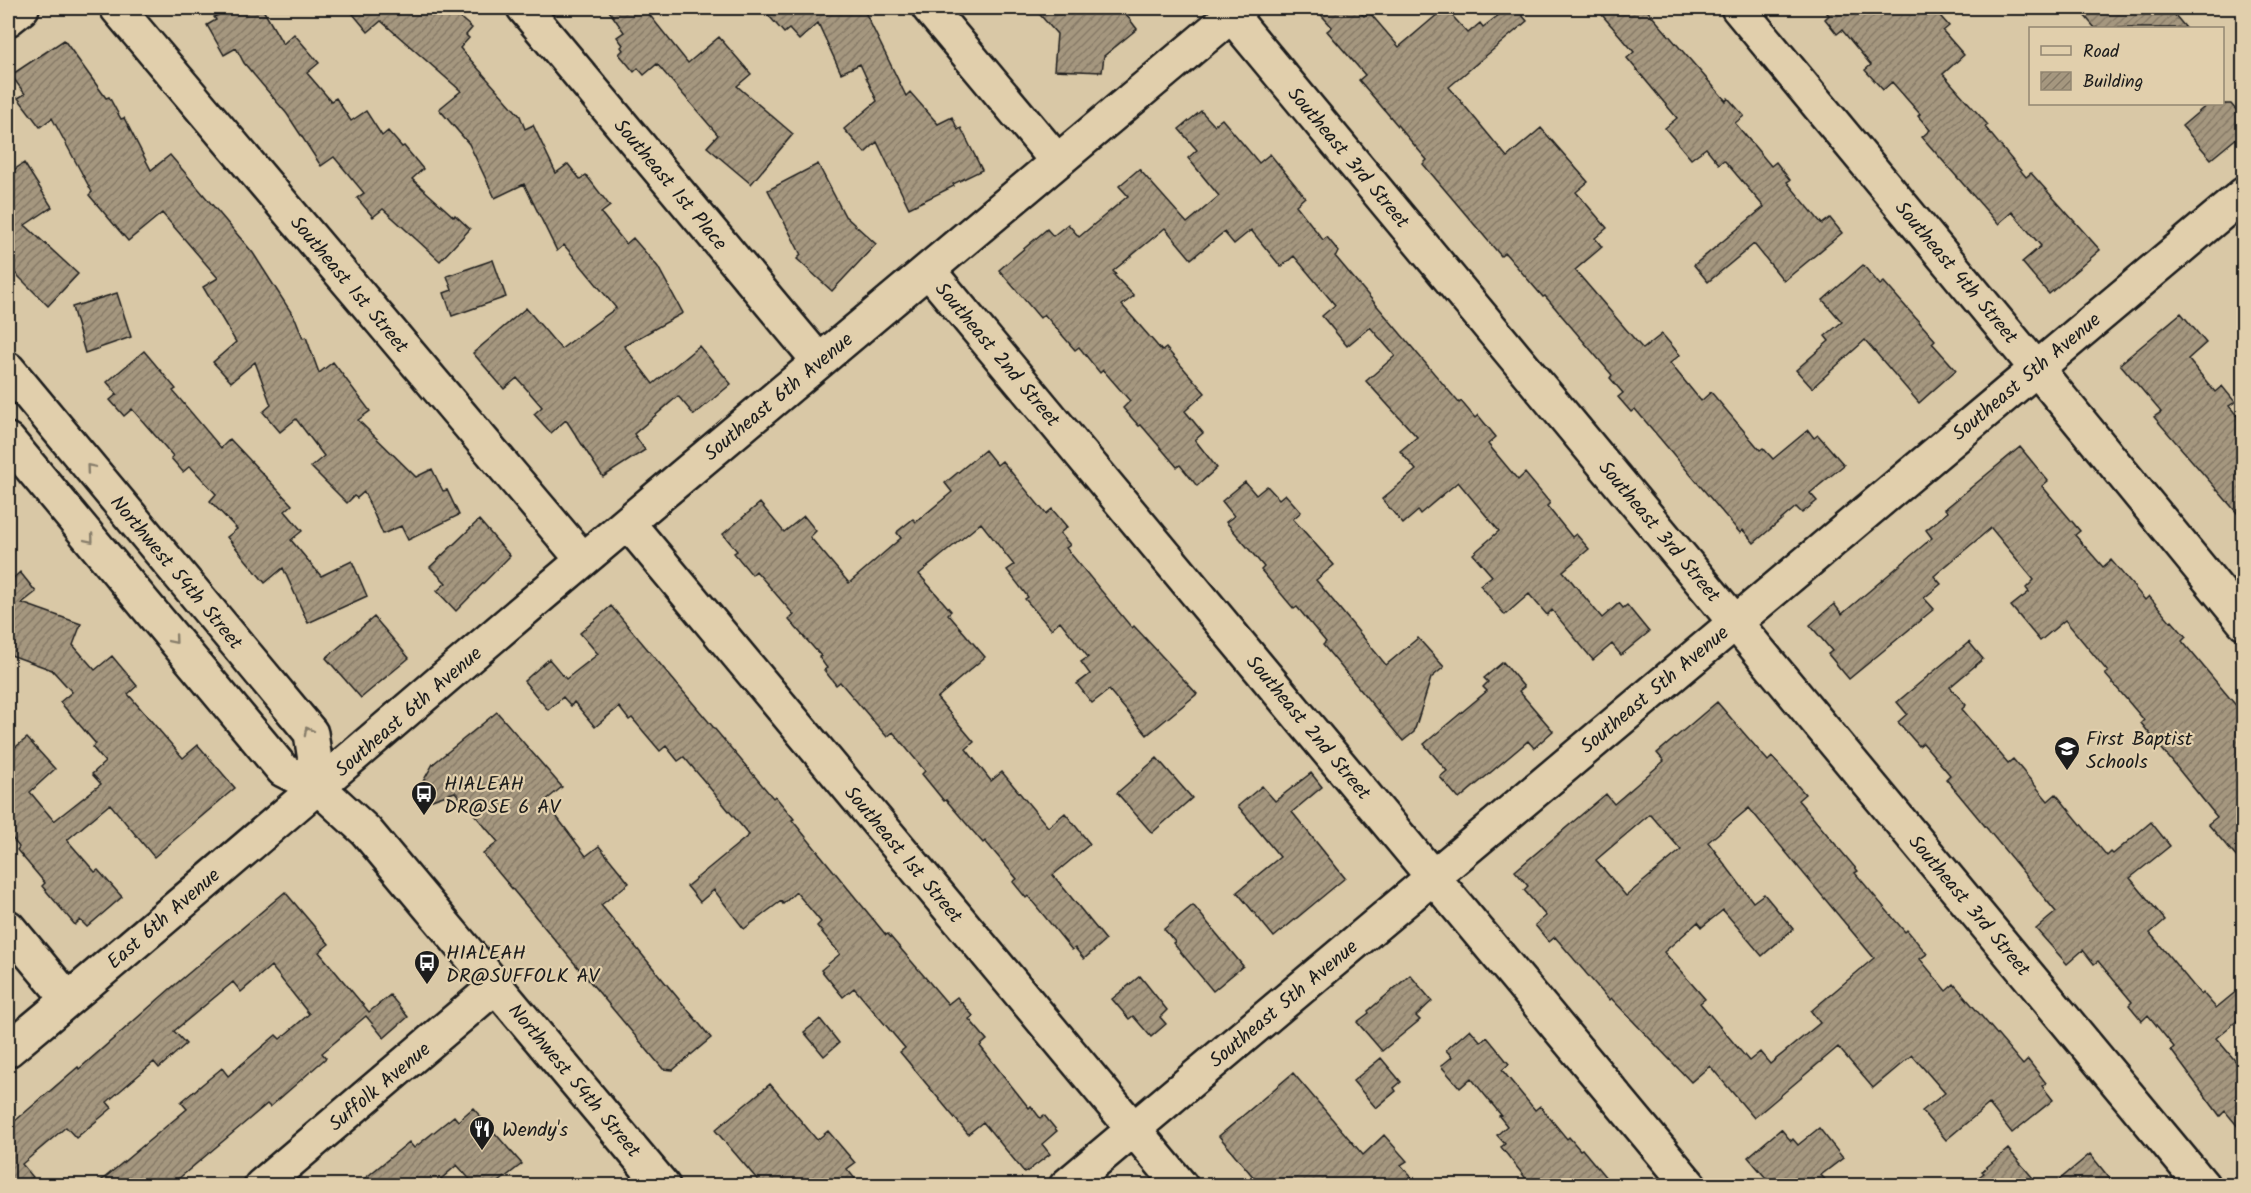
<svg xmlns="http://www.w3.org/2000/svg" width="2251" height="1193" font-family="Kalam,sans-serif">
	<defs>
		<pattern id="building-hatch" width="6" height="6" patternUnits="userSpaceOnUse" patternTransform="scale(1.5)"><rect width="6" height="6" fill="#a5977f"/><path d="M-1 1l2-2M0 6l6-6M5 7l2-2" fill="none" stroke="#867a67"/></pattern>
	</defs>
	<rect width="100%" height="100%" fill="#d9c8a6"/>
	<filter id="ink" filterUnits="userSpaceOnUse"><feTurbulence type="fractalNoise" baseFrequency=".0167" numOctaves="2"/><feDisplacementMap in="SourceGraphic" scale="12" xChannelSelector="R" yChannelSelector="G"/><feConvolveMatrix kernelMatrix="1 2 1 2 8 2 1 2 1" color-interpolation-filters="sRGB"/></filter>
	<g filter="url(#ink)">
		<path fill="url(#building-hatch)" stroke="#1c1c1c" stroke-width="1.5" fill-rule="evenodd" d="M 230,8 L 262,8 L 283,44 L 294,34 L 319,63 L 307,73 L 331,101 L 336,98 L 351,121 L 366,111 L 382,136 L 388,131 L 402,147 L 404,146 L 423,169 L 412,179 L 454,217 L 455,215 L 470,229 L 440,261 L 383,209 L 373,217 L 357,198 L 364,193 L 334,157 L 321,166 L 287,114 L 244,63 L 236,48 L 224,55 L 207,25 L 216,20 L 214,17 Z
			M 348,8 L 449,8 L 472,28 L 466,35 L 469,38 L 460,48 L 520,116 L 525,129 L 533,125 L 556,173 L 568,164 L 580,179 L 586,175 L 610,206 L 601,213 L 626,244 L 633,238 L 658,267 L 683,313 L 624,346 L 653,384 L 699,346 L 731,384 L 694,415 L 678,396 L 634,434 L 645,450 L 603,477 L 566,420 L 551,433 L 534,414 L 542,407 L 517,378 L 504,389 L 473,353 L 526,308 L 561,349 L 616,308 L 564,245 L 557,251 L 524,184 L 495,198 L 469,144 L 439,109 L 461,91 L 381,21 L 368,32 Z
			M 607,8 L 644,8 L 688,63 L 719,37 L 751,74 L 737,86 L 793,134 L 751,184 L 707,147 L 718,135 L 657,64 L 644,75 L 638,68 L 634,72 L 619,54 L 623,50 L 621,47 L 623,45 L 617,37 L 624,32 Z
			M 762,8 L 863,8 L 906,96 L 910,92 L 938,124 L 952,117 L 958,130 L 961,128 L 982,170 L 953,184 L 954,186 L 909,208 L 877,142 L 865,153 L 844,129 L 877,101 L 860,64 L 841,73 L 818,23 L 799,40 L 789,29 L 784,33 Z
			M 1034,8 L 1121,8 L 1137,29 L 1104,56 L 1102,72 L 1054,70 L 1057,34 Z
			M 1315,8 L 1356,8 L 1364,16 L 1369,12 L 1399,47 L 1445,8 L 1468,33 L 1480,23 L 1483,27 L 1508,8 L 1516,8 L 1527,21 L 1449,87 L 1507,157 L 1541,128 L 1588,182 L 1576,192 L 1607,228 L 1595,238 L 1602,247 L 1575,270 L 1643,349 L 1662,334 L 1680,355 L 1670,363 L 1701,401 L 1711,392 L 1760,450 L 1763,448 L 1773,459 L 1808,430 L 1814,438 L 1818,435 L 1844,465 L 1810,493 L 1817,501 L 1802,513 L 1796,507 L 1754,543 L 1743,530 L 1740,533 L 1635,409 L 1631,412 L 1618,397 L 1623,393 L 1610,378 L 1612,375 L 1545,296 L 1543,297 L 1505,253 L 1501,256 L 1423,164 L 1427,160 L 1359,80 L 1365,75 L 1327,31 L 1332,27 Z
			M 1596,8 L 1645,8 L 1726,101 L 1728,98 L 1744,116 L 1735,123 L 1771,166 L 1776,162 L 1790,180 L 1787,182 L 1822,224 L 1830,218 L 1842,233 L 1784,281 L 1754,244 L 1708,282 L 1694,265 L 1764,207 L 1724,160 L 1719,164 L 1706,148 L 1691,159 L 1665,128 L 1677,118 L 1627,58 L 1634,52 Z
			M 1822,8 L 1933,8 L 1949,26 L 1943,31 L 1964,55 L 1943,74 L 1988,125 L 1985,127 L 2026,177 L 2031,173 L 2100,250 L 2049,294 L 2022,262 L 2041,246 L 2012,212 L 1998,224 L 1922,137 L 1930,130 L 1918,116 L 1920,114 L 1892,82 L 1883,90 L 1865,70 L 1871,65 L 1842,30 L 1837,34 L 1825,19 L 1829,15 Z
			M 2078,8 L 2169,8 L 2186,28 L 2095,28 Z
			M 64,40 L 106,98 L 109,97 L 121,119 L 124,118 L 151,170 L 170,155 L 253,253 L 296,320 L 303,338 L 306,337 L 319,373 L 333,362 L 370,411 L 358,420 L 416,477 L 432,469 L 443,491 L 447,490 L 459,515 L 408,540 L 401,526 L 383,534 L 364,492 L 357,498 L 354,496 L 347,503 L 311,467 L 324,456 L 296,419 L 280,432 L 263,412 L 271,405 L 255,362 L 231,382 L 213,362 L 236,342 L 203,287 L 218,278 L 162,213 L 128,241 L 89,195 L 92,192 L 52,118 L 40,127 L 18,98 L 25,94 L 11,75 Z
			M 2208,104 L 2231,104 L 2244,119 L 2244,132 L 2211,159 L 2182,126 Z
			M 1201,111 L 1214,125 L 1222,119 L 1259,163 L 1270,154 L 1305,197 L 1296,205 L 1323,240 L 1327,237 L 1339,252 L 1335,256 L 1459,403 L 1461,401 L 1475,418 L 1478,415 L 1496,437 L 1488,444 L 1518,480 L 1525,473 L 1550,503 L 1547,506 L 1572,537 L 1576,534 L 1589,549 L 1563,571 L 1602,618 L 1619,603 L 1623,608 L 1627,605 L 1649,632 L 1621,655 L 1612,644 L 1593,660 L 1552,610 L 1547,615 L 1529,594 L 1505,615 L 1480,585 L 1492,576 L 1473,554 L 1499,531 L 1458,482 L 1420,514 L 1418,511 L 1403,524 L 1382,499 L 1416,470 L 1400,451 L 1417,437 L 1366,381 L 1395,356 L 1370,327 L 1347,346 L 1322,316 L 1335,305 L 1294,256 L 1281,267 L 1251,230 L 1234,244 L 1224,232 L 1191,259 L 1165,228 L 1113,271 L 1116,274 L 1114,275 L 1134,296 L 1122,305 L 1162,351 L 1166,348 L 1205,393 L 1185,411 L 1203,433 L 1195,440 L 1217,468 L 1197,486 L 1180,465 L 1177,467 L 1141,425 L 1139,426 L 1123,408 L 1130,401 L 1103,370 L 1100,373 L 1079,347 L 1075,350 L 1044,314 L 1040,318 L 999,270 L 1047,229 L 1053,236 L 1068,224 L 1079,237 L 1128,196 L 1119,186 L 1139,169 L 1187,223 L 1219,196 L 1188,158 L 1197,150 L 1179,129 Z
			M 24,163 L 52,207 L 25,225 L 78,274 L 48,306 L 8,266 L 8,174 Z
			M 818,164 L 845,216 L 876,244 L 832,291 L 797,259 L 801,255 L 768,190 Z
			M 493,260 L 506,297 L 452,316 L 444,293 L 452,290 L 447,276 Z
			M 1863,265 L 1880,285 L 1884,282 L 1935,340 L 1932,343 L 1956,370 L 1919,403 L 1865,340 L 1812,388 L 1796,370 L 1829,341 L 1825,336 L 1842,322 L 1823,300 Z
			M 117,293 L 131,337 L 85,353 L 72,307 Z
			M 2181,313 L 2206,343 L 2188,359 L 2215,392 L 2222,386 L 2235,402 L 2229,406 L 2244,424 L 2244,521 L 2154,417 L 2161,412 L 2120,364 Z
			M 144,351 L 176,389 L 173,391 L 221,448 L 230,439 L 292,505 L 285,511 L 302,531 L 291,540 L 321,576 L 352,561 L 367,596 L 308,623 L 283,568 L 265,583 L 227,537 L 237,529 L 210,501 L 216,494 L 190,466 L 183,472 L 171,458 L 173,456 L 132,409 L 124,416 L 110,400 L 117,394 L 107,382 Z
			M 2020,447 L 2048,481 L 2042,486 L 2080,531 L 2075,535 L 2103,567 L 2111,560 L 2145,600 L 2149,596 L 2171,622 L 2172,621 L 2186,637 L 2182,641 L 2244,715 L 2244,866 L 2208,824 L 2217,817 L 2141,723 L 2144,720 L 2105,674 L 2108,672 L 2065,620 L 2040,641 L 2011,606 L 2029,592 L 2026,588 L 2034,580 L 1991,528 L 1934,576 L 1941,584 L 1924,598 L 1934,609 L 1849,679 L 1828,654 L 1832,651 L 1810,625 L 1834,604 L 1842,614 L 1932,538 L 1926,530 L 1948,512 L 1945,509 Z
			M 985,450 L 997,465 L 1002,461 L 1046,514 L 1052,509 L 1067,527 L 1060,533 L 1070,545 L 1066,548 L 1132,628 L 1134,626 L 1197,694 L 1147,735 L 1109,690 L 1092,703 L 1077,684 L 1090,674 L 1081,662 L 1088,657 L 1060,621 L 1051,629 L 1025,599 L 1028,597 L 1007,570 L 1014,565 L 981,523 L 919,574 L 951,611 L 948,614 L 985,657 L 937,698 L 974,742 L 966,749 L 991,781 L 1002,772 L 1048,827 L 1065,813 L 1090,844 L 1053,875 L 1106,940 L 1084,959 L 1075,948 L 1072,950 L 1028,896 L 1026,898 L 1013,882 L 1017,879 L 985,841 L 983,843 L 946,800 L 944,801 L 922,774 L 925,771 L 893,732 L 887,737 L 840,682 L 836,685 L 824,670 L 827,668 L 819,657 L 821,656 L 789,620 L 794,615 L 756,571 L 752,575 L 734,553 L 737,551 L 723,534 L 760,503 L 784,532 L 804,516 L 816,531 L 810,537 L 849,583 L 901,538 L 897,533 L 898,531 L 913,519 L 916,522 L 952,492 L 945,483 Z
			M 1245,482 L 1256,495 L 1267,486 L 1279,499 L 1285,494 L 1301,512 L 1293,519 L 1334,565 L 1316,580 L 1386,665 L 1418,638 L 1444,667 L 1431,678 L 1414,732 L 1403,741 L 1323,645 L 1326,642 L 1297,607 L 1294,609 L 1261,570 L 1264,567 L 1226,522 L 1234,516 L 1222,501 Z
			M 479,520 L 510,556 L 456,611 L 437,591 L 446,583 L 430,567 Z
			M 20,572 L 36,592 L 22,603 L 81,624 L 73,645 L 95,670 L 112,656 L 137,686 L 128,694 L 183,758 L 198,745 L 235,788 L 154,857 L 110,804 L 67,840 L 95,872 L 98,870 L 122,897 L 87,927 L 80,920 L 75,925 L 42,886 L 45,883 L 17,850 L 19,847 L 8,833 L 8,753 L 27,738 L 55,769 L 30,792 L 54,821 L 101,784 L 92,774 L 105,762 L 92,747 L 96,744 L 60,702 L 72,692 L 52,670 L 8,654 L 8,583 Z
			M 611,606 L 773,798 L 775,796 L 794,819 L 792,820 L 886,935 L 888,934 L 948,1004 L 957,997 L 973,1016 L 969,1019 L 987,1040 L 980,1046 L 1029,1108 L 1031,1106 L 1040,1118 L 1044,1115 L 1057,1131 L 1042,1144 L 1050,1154 L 1025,1173 L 983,1122 L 968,1134 L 900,1052 L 905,1048 L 854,988 L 843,997 L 821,970 L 840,954 L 817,926 L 821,922 L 796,892 L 783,904 L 781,901 L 744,929 L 714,890 L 700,902 L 687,886 L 749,835 L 684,757 L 678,761 L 666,746 L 660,751 L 632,718 L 629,720 L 619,707 L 595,727 L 574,702 L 571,706 L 563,697 L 548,710 L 524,681 L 549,659 L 566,679 L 598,654 L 580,633 Z
			M 374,617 L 409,658 L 361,698 L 326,658 Z
			M 1969,642 L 1983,659 L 1950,687 L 1966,705 L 1962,709 L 2008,763 L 2013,759 L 2048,801 L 2056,794 L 2107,856 L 2111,852 L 2113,854 L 2151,822 L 2170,846 L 2130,878 L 2165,920 L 2150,933 L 2201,995 L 2203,993 L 2216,1008 L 2244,985 L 2244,1015 L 2216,1038 L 2244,1071 L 2244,1134 L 2225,1111 L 2220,1116 L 2171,1050 L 2174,1047 L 2148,1015 L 2142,1021 L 2129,1005 L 2132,1002 L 2098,961 L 2094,964 L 2083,950 L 2067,964 L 2036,929 L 2056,912 L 1946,779 L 1950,775 L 1923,743 L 1919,746 L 1898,722 L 1907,714 L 1897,702 Z
			M 1503,662 L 1524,687 L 1519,691 L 1553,731 L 1534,748 L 1528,741 L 1459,799 L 1440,777 L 1447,771 L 1424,744 L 1487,691 L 1483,687 L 1488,682 L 1484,678 Z
			M 1717,702 L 1768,761 L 1772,757 L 1805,794 L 1798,800 L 1858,871 L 1855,873 L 1905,932 L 1907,930 L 1927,954 L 1920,959 L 1946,991 L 1954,984 L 2023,1065 L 2028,1060 L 2046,1083 L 2042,1086 L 2053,1100 L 2012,1133 L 1989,1104 L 1946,1140 L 1922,1111 L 1945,1093 L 1912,1055 L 1873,1088 L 1838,1047 L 1754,1118 L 1710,1066 L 1691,1082 L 1611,998 L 1609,1000 L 1555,937 L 1549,942 L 1535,925 L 1546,916 L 1524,890 L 1528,886 L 1515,871 L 1606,794 L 1614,804 L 1664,761 L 1657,753 ZM 1749,808 L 1874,958 L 1811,1011 L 1820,1023 L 1770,1064 L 1760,1052 L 1749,1061 L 1700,1003 L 1705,999 L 1664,952 L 1698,922 L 1702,927 L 1723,910 L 1762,956 L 1793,929 L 1764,894 L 1753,902 L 1708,842 ZM 1650,814 L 1681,850 L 1626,896 L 1596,860 Z
			M 497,712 L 562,787 L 545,801 L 586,856 L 599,846 L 629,883 L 601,905 L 711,1038 L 673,1070 L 663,1069 L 483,854 L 498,842 L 455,792 L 432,800 L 421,785 L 433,764 Z
			M 1157,758 L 1192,798 L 1152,833 L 1117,793 Z
			M 1311,773 L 1322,787 L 1292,812 L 1345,878 L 1274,937 L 1237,892 L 1280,857 L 1238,806 L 1262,786 L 1275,801 Z
			M 285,892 L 329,944 L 319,952 L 369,1012 L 390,995 L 408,1017 L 384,1038 L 366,1016 L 322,1053 L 326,1058 L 270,1107 L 267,1104 L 171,1185 L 96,1185 L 187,1109 L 181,1102 L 222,1068 L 228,1076 L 276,1035 L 280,1039 L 309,1014 L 271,966 L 241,992 L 233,982 L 174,1031 L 186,1044 L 159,1068 L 154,1062 L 107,1102 L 112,1108 L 76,1138 L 66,1127 L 22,1164 L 33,1177 L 22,1185 L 8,1185 L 8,1127 L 78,1067 L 79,1069 L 170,989 Z
			M 1193,905 L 1243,966 L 1213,991 L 1173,943 L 1175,942 L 1164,929 Z
			M 1410,975 L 1432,1001 L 1416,1016 L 1420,1020 L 1382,1051 L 1357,1022 L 1369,1013 L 1368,1011 Z
			M 1140,976 L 1167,1010 L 1160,1017 L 1166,1024 L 1151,1037 L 1133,1016 L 1129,1019 L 1112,999 Z
			M 820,1019 L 839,1043 L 824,1056 L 804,1032 Z
			M 1470,1029 L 1481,1042 L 1487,1037 L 1509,1064 L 1502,1070 L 1535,1110 L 1540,1106 L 1567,1139 L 1569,1137 L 1580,1150 L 1582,1149 L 1612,1185 L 1531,1185 L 1501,1147 L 1505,1144 L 1497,1135 L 1507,1126 L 1499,1116 L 1501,1115 L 1471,1078 L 1460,1088 L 1441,1066 L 1452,1057 L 1446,1050 Z
			M 1381,1058 L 1401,1082 L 1394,1088 L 1396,1091 L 1376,1108 L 1353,1081 Z
			M 1293,1073 L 1363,1155 L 1384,1135 L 1407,1161 L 1401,1165 L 1418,1185 L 1260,1185 L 1219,1136 Z
			M 770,1084 L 817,1140 L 828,1131 L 855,1163 L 847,1169 L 860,1185 L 762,1185 L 715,1130 Z
			M 473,1108 L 522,1164 L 495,1185 L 475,1185 L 457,1165 L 434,1185 L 357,1185 L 409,1142 L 414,1148 L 454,1116 L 458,1121 Z
			M 1819,1128 L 1843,1158 L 1821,1175 L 1830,1185 L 1772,1185 L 1748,1157 L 1781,1129 L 1791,1141 L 1793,1139 L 1798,1145 Z
			M 2008,1149 L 2039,1185 L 1968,1185 L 1984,1173 L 1982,1171 Z
			M 2090,1154 L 2115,1185 L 2053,1185 Z"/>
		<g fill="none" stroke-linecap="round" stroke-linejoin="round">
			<defs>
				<path id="minor" d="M 117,8 L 583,560
					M 524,8 L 819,361
					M 929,8 L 1057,161
					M 1738,8 L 2036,368 L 2244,622
					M 1231,15 L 2203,1186
					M 8,19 L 22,8
					M 928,270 L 1690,1186
					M 628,523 L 1181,1186
					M 8,927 L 68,999
					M 8,1050 C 201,889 390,723 582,561 C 801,376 1021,192 1240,8
					M 261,1186 L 496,986
					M 1066,1186 L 2244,194"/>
				<path id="major" d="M 8,369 L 311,733 L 319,788
					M 8,440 L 283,770 L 319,788 L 366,831 L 663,1186"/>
			</defs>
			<use href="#minor" stroke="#1c1c1c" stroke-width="38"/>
			<use href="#major" stroke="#1c1c1c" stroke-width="38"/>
			<use href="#minor" stroke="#e1cfac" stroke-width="33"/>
			<use href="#major" stroke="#e1cfac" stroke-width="33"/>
		</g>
		<defs><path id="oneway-chevron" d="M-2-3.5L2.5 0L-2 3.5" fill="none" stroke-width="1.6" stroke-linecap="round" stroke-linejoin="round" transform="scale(1.5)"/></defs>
		<g stroke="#887e6b">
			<use href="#oneway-chevron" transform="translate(90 468) rotate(-130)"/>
			<use href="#oneway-chevron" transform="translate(90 539) rotate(50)"/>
			<use href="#oneway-chevron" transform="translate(174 640) rotate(50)"/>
			<use href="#oneway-chevron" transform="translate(308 731) rotate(-119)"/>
		</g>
	</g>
	<defs>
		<symbol id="school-pin" viewBox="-11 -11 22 30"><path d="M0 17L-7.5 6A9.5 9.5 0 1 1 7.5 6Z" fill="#1c1c1c" stroke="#e1cfac"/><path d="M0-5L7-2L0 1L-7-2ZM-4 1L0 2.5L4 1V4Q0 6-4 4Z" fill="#fff"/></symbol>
		<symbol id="bus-pin" viewBox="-11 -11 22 30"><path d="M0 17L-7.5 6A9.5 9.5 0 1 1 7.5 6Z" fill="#1c1c1c" stroke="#e1cfac"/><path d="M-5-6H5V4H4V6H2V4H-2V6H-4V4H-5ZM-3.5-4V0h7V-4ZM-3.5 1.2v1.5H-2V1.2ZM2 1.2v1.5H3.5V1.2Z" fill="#fff"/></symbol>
		<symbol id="restaurant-pin" viewBox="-11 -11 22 30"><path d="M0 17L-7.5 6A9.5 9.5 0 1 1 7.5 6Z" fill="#1c1c1c" stroke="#e1cfac"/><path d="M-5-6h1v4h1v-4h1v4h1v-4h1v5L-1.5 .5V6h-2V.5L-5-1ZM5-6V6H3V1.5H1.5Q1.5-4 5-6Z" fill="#fff"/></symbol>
	</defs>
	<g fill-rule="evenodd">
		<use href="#school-pin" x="2052" y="734" width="30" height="40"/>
		<use href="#bus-pin" x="409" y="779" width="30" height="40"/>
		<use href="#bus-pin" x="412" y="948" width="30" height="40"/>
		<use href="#restaurant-pin" x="467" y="1114" width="30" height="40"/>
	</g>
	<g text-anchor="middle" stroke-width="4.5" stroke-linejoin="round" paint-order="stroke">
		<g font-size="20" fill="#1c1c1c" stroke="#e1cfac">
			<text transform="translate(1349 157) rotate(50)" y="7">Southeast 3rd Street</text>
			<text transform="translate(671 184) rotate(50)" y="7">Southeast 1st Place</text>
			<text transform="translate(1957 272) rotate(50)" y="7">Southeast 4th Street</text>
			<text transform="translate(350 284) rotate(50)" y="7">Southeast 1st Street</text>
			<text transform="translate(998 354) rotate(50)" y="7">Southeast 2nd Street</text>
			<text transform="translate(2026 376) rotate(-40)" y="7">Southeast 5th Avenue</text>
			<text transform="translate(778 396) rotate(-40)" y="7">Southeast 6th Avenue</text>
			<text transform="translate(1660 531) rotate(50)" y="7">Southeast 3rd Street</text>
			<text transform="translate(177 572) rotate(50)" y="7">Northwest 54th Street</text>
			<text transform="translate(1654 689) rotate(-40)" y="7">Southeast 5th Avenue</text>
			<text transform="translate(408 711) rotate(-41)" y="7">Southeast 6th Avenue</text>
			<text transform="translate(1309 727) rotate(50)" y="7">Southeast 2nd Street</text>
			<text transform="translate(904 854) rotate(50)" y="7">Southeast 1st Street</text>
			<text transform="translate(1970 905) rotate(50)" y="7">Southeast 3rd Street</text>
			<text transform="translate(163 918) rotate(-41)" y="7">East 6th Avenue</text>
			<text transform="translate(1283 1003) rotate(-40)" y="7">Southeast 5th Avenue</text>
			<text transform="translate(575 1080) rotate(50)" y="7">Northwest 54th Street</text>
			<text transform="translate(379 1086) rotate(-40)" y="7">Suffolk Avenue</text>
		</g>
		<g font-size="20" fill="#1c1c1c" stroke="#e1cfac" text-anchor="start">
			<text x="2086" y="745">First Baptist<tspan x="2086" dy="23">Schools</tspan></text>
			<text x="444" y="790">HIALEAH<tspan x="444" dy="23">DR@SE 6 AV</tspan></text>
			<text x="446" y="959">HIALEAH<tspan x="446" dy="23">DR@SUFFOLK AV</tspan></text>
			<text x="502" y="1136">Wendy's</text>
		</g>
	</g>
	<rect width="2251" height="1193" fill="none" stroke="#e1cfac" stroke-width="30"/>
	<rect x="15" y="15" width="2221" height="1163" fill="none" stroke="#1c1c1c" stroke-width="2" filter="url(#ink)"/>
	<rect x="2029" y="27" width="195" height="78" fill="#e1cfac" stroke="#928772" stroke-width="1.5"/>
	<rect x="2041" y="46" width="30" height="9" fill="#e1cfac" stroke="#928772" stroke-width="1.5"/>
	<text x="2083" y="57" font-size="18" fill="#1c1c1c">Road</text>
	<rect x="2041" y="72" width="30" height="18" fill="url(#building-hatch)" stroke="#928772" stroke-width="1.5"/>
	<text x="2083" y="87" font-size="18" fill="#1c1c1c">Building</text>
</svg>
